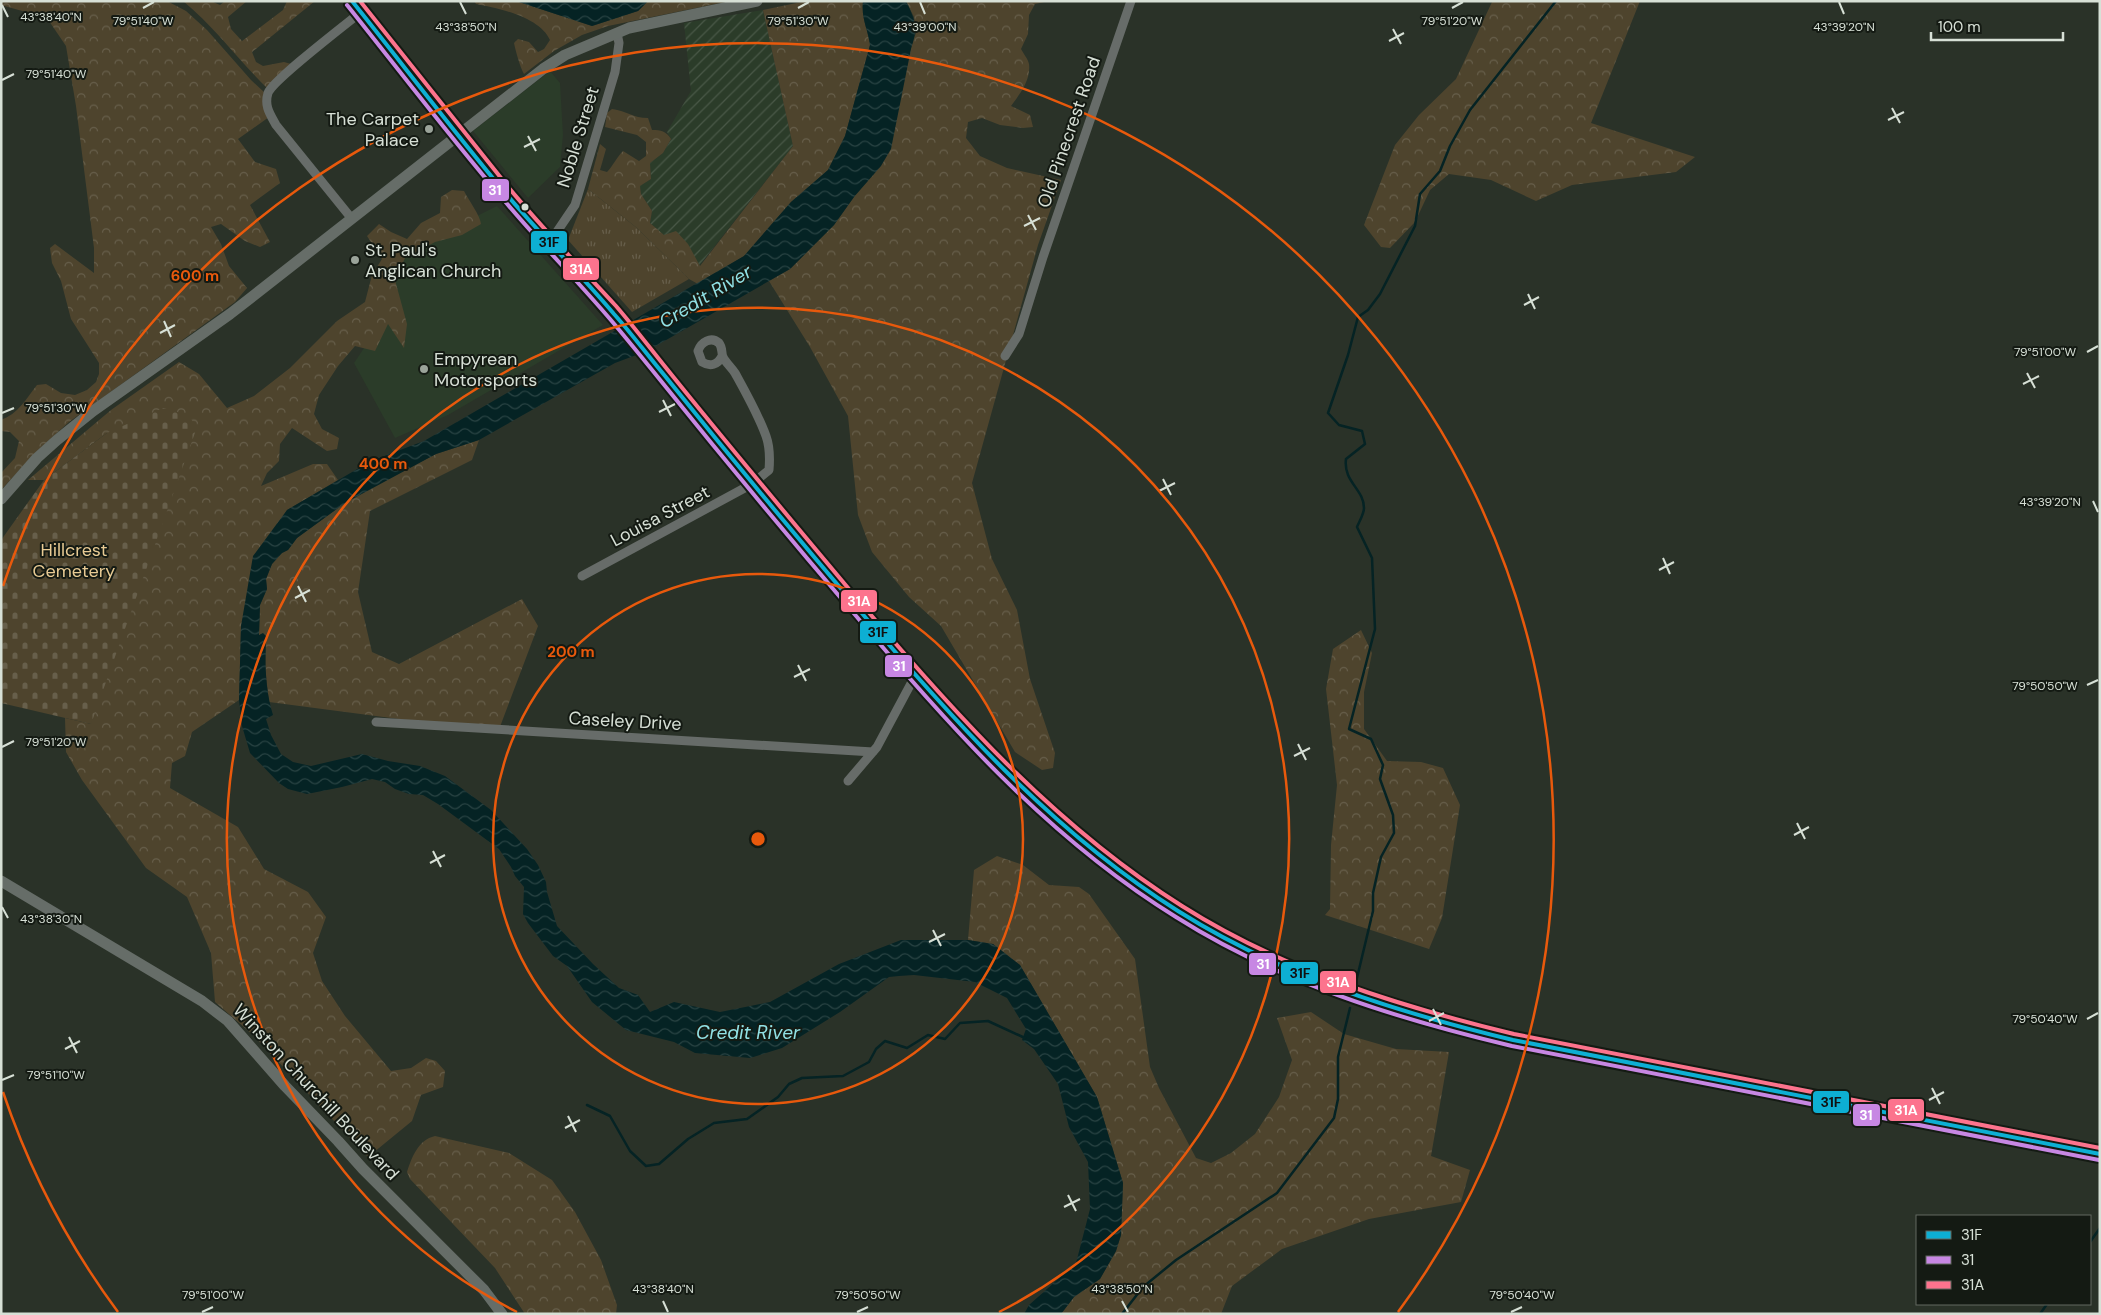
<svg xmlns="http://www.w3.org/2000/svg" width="2101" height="1315" font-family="'DM Sans',sans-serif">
	<defs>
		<pattern id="industrial-furrows" width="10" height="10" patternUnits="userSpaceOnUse" patternTransform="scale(1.25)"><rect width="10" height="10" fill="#2b3c29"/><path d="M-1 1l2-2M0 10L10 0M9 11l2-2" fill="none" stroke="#495847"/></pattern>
		<pattern id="forest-crowns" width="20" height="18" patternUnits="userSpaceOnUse" patternTransform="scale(1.25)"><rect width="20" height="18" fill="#4e442d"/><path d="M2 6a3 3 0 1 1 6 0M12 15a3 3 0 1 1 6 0" fill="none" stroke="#675f4b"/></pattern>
		<pattern id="cemetery-stones" width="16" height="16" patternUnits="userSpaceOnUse" patternTransform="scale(1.25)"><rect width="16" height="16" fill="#4e442d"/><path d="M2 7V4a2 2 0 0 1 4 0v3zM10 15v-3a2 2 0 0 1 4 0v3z" fill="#675f4b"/></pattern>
		<pattern id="park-tufts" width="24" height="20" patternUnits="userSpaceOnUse" patternTransform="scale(1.25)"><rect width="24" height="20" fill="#4e442d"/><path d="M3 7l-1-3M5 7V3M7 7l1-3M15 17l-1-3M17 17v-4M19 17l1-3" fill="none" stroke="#675f4b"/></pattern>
		<pattern id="water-waves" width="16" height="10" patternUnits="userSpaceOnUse" patternTransform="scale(1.25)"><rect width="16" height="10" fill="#052324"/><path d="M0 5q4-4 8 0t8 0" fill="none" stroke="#294343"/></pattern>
	</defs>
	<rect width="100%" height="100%" fill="#2a3228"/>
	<path fill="#2b3c29" d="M 550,71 L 560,83 L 563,135 L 560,167 L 528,198 L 473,131 Z
		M 497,206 L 603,325 L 448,415 L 395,438 L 354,363 L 384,318 L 395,261 L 427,241 Z"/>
	<path fill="url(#industrial-furrows)" d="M 763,10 L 793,146 L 699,266 L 650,223 L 652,211 L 641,194 L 640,186 L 651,179 L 650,163 L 663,153 L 671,139 L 667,132 L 691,91 L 684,23 Z"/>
	<path fill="url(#forest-crowns)" d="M 1,1 L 167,1 L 186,11 L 207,30 L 251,80 L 265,93 L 269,117 L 238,139 L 255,162 L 276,169 L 280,183 L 250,205 L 270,242 L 260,247 L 245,241 L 221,224 L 211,227 L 221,244 L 229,266 L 247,288 L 235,302 L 69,422 L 35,453 L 1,490 L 1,473 L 15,458 L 19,441 L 10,432 L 1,431 L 1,420 C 18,414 26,399 37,385 L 46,384 L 61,393 L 75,395 L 87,390 L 96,382 L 99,374 L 99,363 L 71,319 L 61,281 L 52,263 L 50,248 L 55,244 L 94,273 L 94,248 L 76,106 L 66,46 L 47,18 L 1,5 Z
		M 183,1 L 211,1 L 220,5 L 225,1 L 247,1 L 228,17 L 231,29 L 242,41 L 283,10 L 287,1 L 315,1 L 252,52 L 256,62 L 263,66 L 284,62 L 291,64 L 268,89 C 239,61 215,27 183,1 Z
		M 474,1 L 516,1 L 592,26 L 638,11 L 648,1 L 730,1 L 608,26 L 582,35 L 554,51 L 524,74 C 520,67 516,52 514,43 L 518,39 L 529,42 L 538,52 L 544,49 L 550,40 C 540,17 498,8 476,4 Z
		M 806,1 L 863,1 C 861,19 868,29 870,45 L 845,136 L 828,170 L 791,202 L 744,256 L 698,284 L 689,279 L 637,228 L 588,189 L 600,144 L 606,149 L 600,170 L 607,172 C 613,166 616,158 623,151 L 639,161 L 646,156 L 646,142 L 637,135 L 605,127 L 607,113 L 612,109 C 627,111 633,118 648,118 L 652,130 C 661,130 666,131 671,139 L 663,153 L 650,163 L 651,179 L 640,186 L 641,194 L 652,211 L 650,223 L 664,235 L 676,231 L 688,244 L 700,266 L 793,146 L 763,10 Z
		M 906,1 L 1049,1 L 1035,4 L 1029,15 L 1028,34 L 1021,49 C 1023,53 1028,59 1029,64 C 1031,80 1020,94 1011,106 L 1030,115 L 1033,127 L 1023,128 L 1000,125 L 982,118 L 968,122 L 966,138 L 980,156 L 1007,168 L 1061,180 L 1038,245 L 972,483 L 992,559 L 1017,610 L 1030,679 L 1055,753 L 1053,768 L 1042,770 L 1015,752 L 941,626 L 909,597 L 872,552 L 858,515 L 848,416 L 810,347 L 769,281 L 790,269 L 834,225 L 854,197 L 916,33 L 914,17 Z
		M 1496,1 L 1640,1 L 1591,123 L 1695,157 L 1676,172 L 1572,185 L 1536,201 L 1491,180 L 1449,174 L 1430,190 L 1415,222 L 1390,248 L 1381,247 L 1364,225 L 1395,145 L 1419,115 L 1456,79 L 1492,2 Z
		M 452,190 L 464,191 C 469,201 480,215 481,224 L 462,235 L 435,242 L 405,258 L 395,280 L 407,324 L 404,348 L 388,324 L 375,351 L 355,346 L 338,366 L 319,395 L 314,414 L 322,429 L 339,438 L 337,449 L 327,451 L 292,428 L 280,444 L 279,461 L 267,473 L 261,486 L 313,464 L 327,464 L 338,480 L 287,510 L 241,626 L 239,700 L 192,732 L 185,756 L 172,763 L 170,788 L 238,827 L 264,869 L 308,892 L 326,917 L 313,953 L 322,981 L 345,1016 L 391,1071 L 411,1068 L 426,1058 L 436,1061 L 445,1071 L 443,1087 L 421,1095 L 412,1121 L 368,1157 L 253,1035 L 215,1002 L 211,953 L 187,897 L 146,868 L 82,780 L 66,752 L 65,718 L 91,724 L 107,433 L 44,480 L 28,480 L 111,410 L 179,362 L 199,374 L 227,408 L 254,396 L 290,368 L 337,321 L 365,302 L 372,275 L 382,259 L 367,236 L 379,224 L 391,232 L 407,239 L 421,223 L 440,213 L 441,197 Z
		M 479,440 L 472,460 L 370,511 L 358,592 L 372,652 L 399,664 L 522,599 L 538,626 L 498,732 L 269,702 L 265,667 L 266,636 L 259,636 L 260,605 L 267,589 L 266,579 L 272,564 L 282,553 L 288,550 L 297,538 L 345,503 L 374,486 L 436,454 Z
		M 1361,630 L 1372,653 L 1364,692 L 1364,729 L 1387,761 L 1421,762 L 1443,768 L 1460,805 L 1442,918 L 1429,949 L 1325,915 L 1330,909 L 1331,845 L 1337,785 L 1326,689 L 1333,649 Z
		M 997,856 L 1023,865 L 1049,885 L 1079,887 L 1089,894 L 1135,959 L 1150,1067 L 1159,1088 L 1196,1158 L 1211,1163 L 1231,1153 L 1255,1134 L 1279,1097 L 1292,1060 L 1277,1018 L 1311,1012 L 1344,1034 L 1396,1049 L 1449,1052 L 1431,1156 L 1470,1170 L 1461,1202 L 1369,1219 L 1282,1249 L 1232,1286 L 1221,1314 L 1061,1314 L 1074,1297 L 1100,1279 L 1116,1251 L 1121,1235 L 1123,1183 L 1097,1097 L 1020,965 L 993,944 L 968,940 L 974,870 Z
		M 435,1136 L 509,1153 L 552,1180 L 575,1212 L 601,1260 L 617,1305 L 616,1314 L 525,1314 L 495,1268 L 410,1179 L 407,1172 C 412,1157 418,1140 435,1136 Z"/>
	<path fill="url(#cemetery-stones)" d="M 163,408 L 188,415 L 197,427 L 91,724 L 1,703 L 1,541 L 4,536 L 44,480 L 107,433 Z"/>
	<path fill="url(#park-tufts)" d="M 588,189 L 637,228 L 689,279 L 632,312 L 568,240 Z"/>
	<path fill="url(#water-waves)" d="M 516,1 L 648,1 L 638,11 L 592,26 Z
		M 863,1 L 906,1 C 916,22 918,27 911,49 L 891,149 L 881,166 L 854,197 L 834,225 L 790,269 L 647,351 L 615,363 L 479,440 L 436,454 L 345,503 L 297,538 L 288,550 L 282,553 L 272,564 L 266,579 L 267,589 L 260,605 L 259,635 L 263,633 L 266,636 C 265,663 265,689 273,715 L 266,719 L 271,735 L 281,754 L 293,762 L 311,766 L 362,754 L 388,761 L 420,766 L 445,776 L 491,810 L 527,849 L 538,865 L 546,882 L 547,892 L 557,926 L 593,964 L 619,988 L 638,995 L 650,1012 L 674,1002 L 720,1012 L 770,1002 L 839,964 L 901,940 L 968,940 L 993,944 L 1020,965 L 1097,1097 L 1123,1183 L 1121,1235 L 1116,1251 L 1100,1279 L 1074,1297 L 1061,1314 L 1024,1314 L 1029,1305 L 1076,1263 L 1090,1209 L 1088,1162 L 1069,1127 L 1058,1084 L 1034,1049 L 1022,1040 L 1026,1029 L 1007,998 L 975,982 L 914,975 L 899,976 L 889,977 L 840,1012 L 782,1048 L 750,1058 L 695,1053 L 674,1042 L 626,1030 L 592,1002 L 567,966 L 553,956 L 528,923 L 523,914 L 524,887 L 515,876 L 511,867 L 499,849 L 438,804 L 423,795 L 409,794 L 395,789 L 385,782 L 372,779 L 342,787 L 307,794 L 288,789 L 279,783 L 250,753 L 242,726 L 239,700 L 241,626 L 253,556 L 287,510 L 371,461 L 424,441 L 744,256 L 791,202 L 828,170 L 845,136 L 870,45 C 868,29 861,19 863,1 Z"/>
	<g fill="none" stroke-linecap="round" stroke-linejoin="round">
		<path stroke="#052324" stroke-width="2.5" d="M 1356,982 L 1373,911 L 1373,893 L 1381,857 L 1394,833 L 1393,815 L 1380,779 L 1383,765 L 1371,739 L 1349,729 L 1375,629 L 1372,558 L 1357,527 C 1359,522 1364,514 1364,508 C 1364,489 1343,482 1346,459 L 1365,444 L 1362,431 L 1339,425 L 1328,413 L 1348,355 L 1358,317 L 1368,310 L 1380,294 L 1415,226 L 1420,194 L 1440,171 L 1450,146 L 1470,110 L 1556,1
			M 587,1105 L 610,1116 L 630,1151 L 646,1166 L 659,1164 L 688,1139 L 714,1123 L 747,1119 L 778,1097 L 789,1084 L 802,1078 L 843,1076 L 869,1062 L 876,1049 L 885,1041 L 907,1048 L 928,1035 L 945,1039 L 960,1023 L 988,1021 L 1025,1038
			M 2090,1242 L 2100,1228
			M 1122,1314 L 1143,1287 L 1176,1260 L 1277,1193 L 1334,1118 L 1338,1099 L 1338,1057 L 1350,1008
			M 2040,1314 L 2047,1304"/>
		<path stroke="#676c69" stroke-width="9" d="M 352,219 L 276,125 C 270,114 264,106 268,93 C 273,80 345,25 361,12
			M 550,242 L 575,205 L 615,72 L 619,43 L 617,33
			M 1005,356 L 1019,334 L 1043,257 L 1131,1
			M 582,576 L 752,484 L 769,470 C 770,458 770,447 766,436 C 758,414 746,393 735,373 C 731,367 726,363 723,357 C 721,353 723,348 719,343 C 711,336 701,342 698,351 L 702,362 C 710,367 718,365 722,356
			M 376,722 L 873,752
			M 848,781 L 877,747 L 915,676"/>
		<path stroke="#666d68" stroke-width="11" d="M 352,1 L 507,195 L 615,315 L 752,484 L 915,676 L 996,763 L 1048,813 L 1128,878 L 1179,912 L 1227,940 L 1307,978 L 1389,1007 L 1454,1026 L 1513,1040 L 1660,1069 L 2100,1154
			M 1,499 L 37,458 L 57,440 L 93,411 L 230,314 L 543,69 L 565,55 L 629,28 L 757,1
			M 1,881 L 202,1001 L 228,1021 L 285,1086 L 338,1141 L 363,1169 L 484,1290 L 502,1314"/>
		<defs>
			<path id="bus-1" d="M 352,1 C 404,66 454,132 507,195 C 542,236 580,274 614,314 C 632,334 648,356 665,376 C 727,453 790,529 854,604 C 951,718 1051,831 1178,911 C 1281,976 1396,1012 1513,1040 L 2100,1154"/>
			<path id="bus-2" d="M 347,5 C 399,70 449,136 503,199 C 537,240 575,278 610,319 C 627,339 644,360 661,381 C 723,458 786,534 851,610 C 947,724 1048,838 1176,917 C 1279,982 1394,1018 1512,1046 L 2099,1160"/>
			<path id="bus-3" d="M 360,1 C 410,63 459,126 509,188 C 543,229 580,267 616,306 C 635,328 653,352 671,374 C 733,451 796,526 859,601 C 955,714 1055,826 1182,906 C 1283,970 1398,1006 1514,1034 L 2100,1148"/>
		</defs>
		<use href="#bus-1" stroke="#141a13" stroke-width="8"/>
		<use href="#bus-2" stroke="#141a13" stroke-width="8"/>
		<use href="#bus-3" stroke="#141a13" stroke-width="8"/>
		<use href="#bus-1" stroke="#0dafd3" stroke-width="4"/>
		<use href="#bus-2" stroke="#c787e3" stroke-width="4"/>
		<use href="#bus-3" stroke="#fc738d" stroke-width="4"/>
	</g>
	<path fill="none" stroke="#d7e0d6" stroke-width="2" d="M 460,2 L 466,14M 920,2 L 925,14M 1839,2 L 1844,14M 2,5 L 8,17M 143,8 L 154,2M 798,8 L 809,2M 1452,8 L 1463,2M 1393,29 L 1401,44M 1389,41 L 1404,33M 2,80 L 14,74M 1892,108 L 1900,123M 1888,120 L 1904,112M 528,136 L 536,151M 524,147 L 540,139M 1028,215 L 1036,230M 1024,226 L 1040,218M 1528,294 L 1535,309M 1524,305 L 1539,297M 164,321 L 171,337M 160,333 L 175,325M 2087,352 L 2098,346M 2027,373 L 2035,388M 2023,384 L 2039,376M 663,400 L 671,416M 659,412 L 675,404M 2,413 L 14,408M 1163,479 L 1171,495M 1159,491 L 1175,483M 2093,501 L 2098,512M 1663,558 L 1670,574M 1659,570 L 1674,562M 298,586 L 306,602M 295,598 L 310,590M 798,665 L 806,681M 794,677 L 810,669M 2087,685 L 2098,680M 1298,744 L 1306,760M 2,747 L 14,741M 1294,756 L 1310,748M 1797,823 L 1805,839M 1794,835 L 1809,827M 433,851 L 441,867M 430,863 L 445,855M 2,907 L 8,918M 933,930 L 941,946M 929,942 L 945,934M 1433,1009 L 1441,1025M 2087,1019 L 2098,1013M 1429,1021 L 1444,1013M 69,1037 L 77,1053M 65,1049 L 80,1041M 2,1080 L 14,1075M 1932,1088 L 1940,1104M 1929,1100 L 1944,1092M 568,1116 L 576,1132M 565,1128 L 580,1120M 1068,1195 L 1076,1211M 1064,1207 L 1080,1199M 663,1301 L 668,1312M 1122,1301 L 1128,1312M 202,1312 L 213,1307M 857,1312 L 868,1307M 1511,1312 L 1522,1307"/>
	<g fill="none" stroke="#e8590c" stroke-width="2.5">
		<circle cx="758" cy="839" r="265"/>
		<path d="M517 1312A531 531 0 1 1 999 1312"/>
		<path d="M118 1312A796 796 0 0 1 3 1092M3 586A796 796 0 1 1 1398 1312"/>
	</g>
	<g fill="#9aa399" stroke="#141a13" stroke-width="2">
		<circle cx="429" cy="129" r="5"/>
		<circle cx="355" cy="260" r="5"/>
		<circle cx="424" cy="369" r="5"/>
	</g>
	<circle fill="#d7e0d6" stroke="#141a13" stroke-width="2" cx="525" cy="207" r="4.5"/>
	<g text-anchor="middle" stroke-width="4" stroke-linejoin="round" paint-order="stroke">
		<g font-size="18" fill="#d7e0d6" stroke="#141a13" text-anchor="start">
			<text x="419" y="125" text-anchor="end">The Carpet<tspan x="419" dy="21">Palace</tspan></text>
			<text x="365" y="256">St. Paul's<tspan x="365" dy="21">Anglican Church</tspan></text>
			<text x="434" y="365">Empyrean<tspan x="434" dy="21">Motorsports</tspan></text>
		</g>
		<g font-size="18" fill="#d7e0d6" stroke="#141a13">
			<text transform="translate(1069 132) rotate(-71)" y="6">Old Pinecrest Road</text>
			<text transform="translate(578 137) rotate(-73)" y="6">Noble Street</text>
			<text transform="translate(660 516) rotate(-28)" y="6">Louisa Street</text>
			<text transform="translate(625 721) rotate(3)" y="6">Caseley Drive</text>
			<text transform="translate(316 1092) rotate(47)" y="6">Winston Churchill Boulevard</text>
		</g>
		<g font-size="18" fill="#e8cb94" stroke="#141a13">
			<text x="74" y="556">Hillcrest<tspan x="74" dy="21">Cemetery</tspan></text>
		</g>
		<g font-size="19" font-style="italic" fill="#91e1e5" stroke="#141a13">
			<text transform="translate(705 296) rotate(-31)" y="7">Credit River</text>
			<text x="748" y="1039">Credit River</text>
		</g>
	</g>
	<g font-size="12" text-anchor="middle" fill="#d7e0d6" stroke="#141a13" stroke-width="4" stroke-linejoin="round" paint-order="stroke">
		<text x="51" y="21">43°38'40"N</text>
		<text x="143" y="25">79°51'40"W</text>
		<text x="798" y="25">79°51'30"W</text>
		<text x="1452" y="25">79°51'20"W</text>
		<text x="466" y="31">43°38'50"N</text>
		<text x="925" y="31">43°39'00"N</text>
		<text x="1844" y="31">43°39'20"N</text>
		<text x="56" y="78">79°51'40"W</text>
		<text x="2045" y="356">79°51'00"W</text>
		<text x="56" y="412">79°51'30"W</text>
		<text x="2050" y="506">43°39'20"N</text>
		<text x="2045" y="690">79°50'50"W</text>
		<text x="56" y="746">79°51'20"W</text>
		<text x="51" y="923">43°38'30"N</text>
		<text x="2045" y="1023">79°50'40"W</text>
		<text x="56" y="1079">79°51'10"W</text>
		<text x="663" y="1293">43°38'40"N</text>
		<text x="1122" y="1293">43°38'50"N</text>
		<text x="213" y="1299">79°51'00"W</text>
		<text x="868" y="1299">79°50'50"W</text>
		<text x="1522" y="1299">79°50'40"W</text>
	</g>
	<circle cx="758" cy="839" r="8" fill="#e8590c" stroke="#141a13" stroke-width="2.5"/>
	<g font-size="15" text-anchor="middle" font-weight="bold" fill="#e8590c" stroke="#141a13" stroke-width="4" stroke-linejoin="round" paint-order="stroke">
		<text x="195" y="281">600 m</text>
		<text x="383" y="469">400 m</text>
		<text x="571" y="657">200 m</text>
	</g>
	<g stroke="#141a13" stroke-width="2">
		<rect x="481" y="178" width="29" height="24" rx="5" fill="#c787e3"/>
		<rect x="530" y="230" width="38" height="24" rx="5" fill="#0dafd3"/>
		<rect x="562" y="257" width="38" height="24" rx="5" fill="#fc738d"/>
		<rect x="840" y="589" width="38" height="24" rx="5" fill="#fc738d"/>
		<rect x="859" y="620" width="38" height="24" rx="5" fill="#0dafd3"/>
		<rect x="884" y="654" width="29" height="24" rx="5" fill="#c787e3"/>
		<rect x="1248" y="952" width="29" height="24" rx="5" fill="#c787e3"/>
		<rect x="1280" y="961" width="39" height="24" rx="5" fill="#0dafd3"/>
		<rect x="1319" y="970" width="38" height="24" rx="5" fill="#fc738d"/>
		<rect x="1812" y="1090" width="38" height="24" rx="5" fill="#0dafd3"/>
		<rect x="1887" y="1098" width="38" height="24" rx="5" fill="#fc738d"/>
		<rect x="1852" y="1103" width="29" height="24" rx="5" fill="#c787e3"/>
	</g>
	<g font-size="14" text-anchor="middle" font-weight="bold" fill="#fff">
		<text x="495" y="195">31</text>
		<text x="581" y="274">31A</text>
		<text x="859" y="606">31A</text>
		<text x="899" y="671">31</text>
		<text x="1263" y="969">31</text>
		<text x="1338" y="987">31A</text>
		<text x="1906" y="1115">31A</text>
		<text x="1866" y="1120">31</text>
	</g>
	<g font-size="14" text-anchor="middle" font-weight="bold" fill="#111">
		<text x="549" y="247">31F</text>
		<text x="878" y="637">31F</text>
		<text x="1300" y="978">31F</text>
		<text x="1831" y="1107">31F</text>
	</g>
	<rect width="2101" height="1315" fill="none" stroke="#d7e0d6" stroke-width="5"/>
	<rect x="1916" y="1215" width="175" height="90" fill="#141a13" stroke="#626961"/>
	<rect x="1926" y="1231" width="25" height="8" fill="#0dafd3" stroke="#626961"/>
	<text x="1961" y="1240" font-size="15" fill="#d7e0d6">31F</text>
	<rect x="1926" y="1256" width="25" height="8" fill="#c787e3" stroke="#626961"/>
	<text x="1961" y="1265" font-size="15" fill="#d7e0d6">31</text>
	<rect x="1926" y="1281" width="25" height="8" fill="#fc738d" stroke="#626961"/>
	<text x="1961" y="1290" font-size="15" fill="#d7e0d6">31A</text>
	<path d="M1931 32v8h132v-8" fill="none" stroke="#d7e0d6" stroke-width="2.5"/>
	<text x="1938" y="32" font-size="15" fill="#d7e0d6" stroke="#141a13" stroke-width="4" paint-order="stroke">100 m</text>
</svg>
